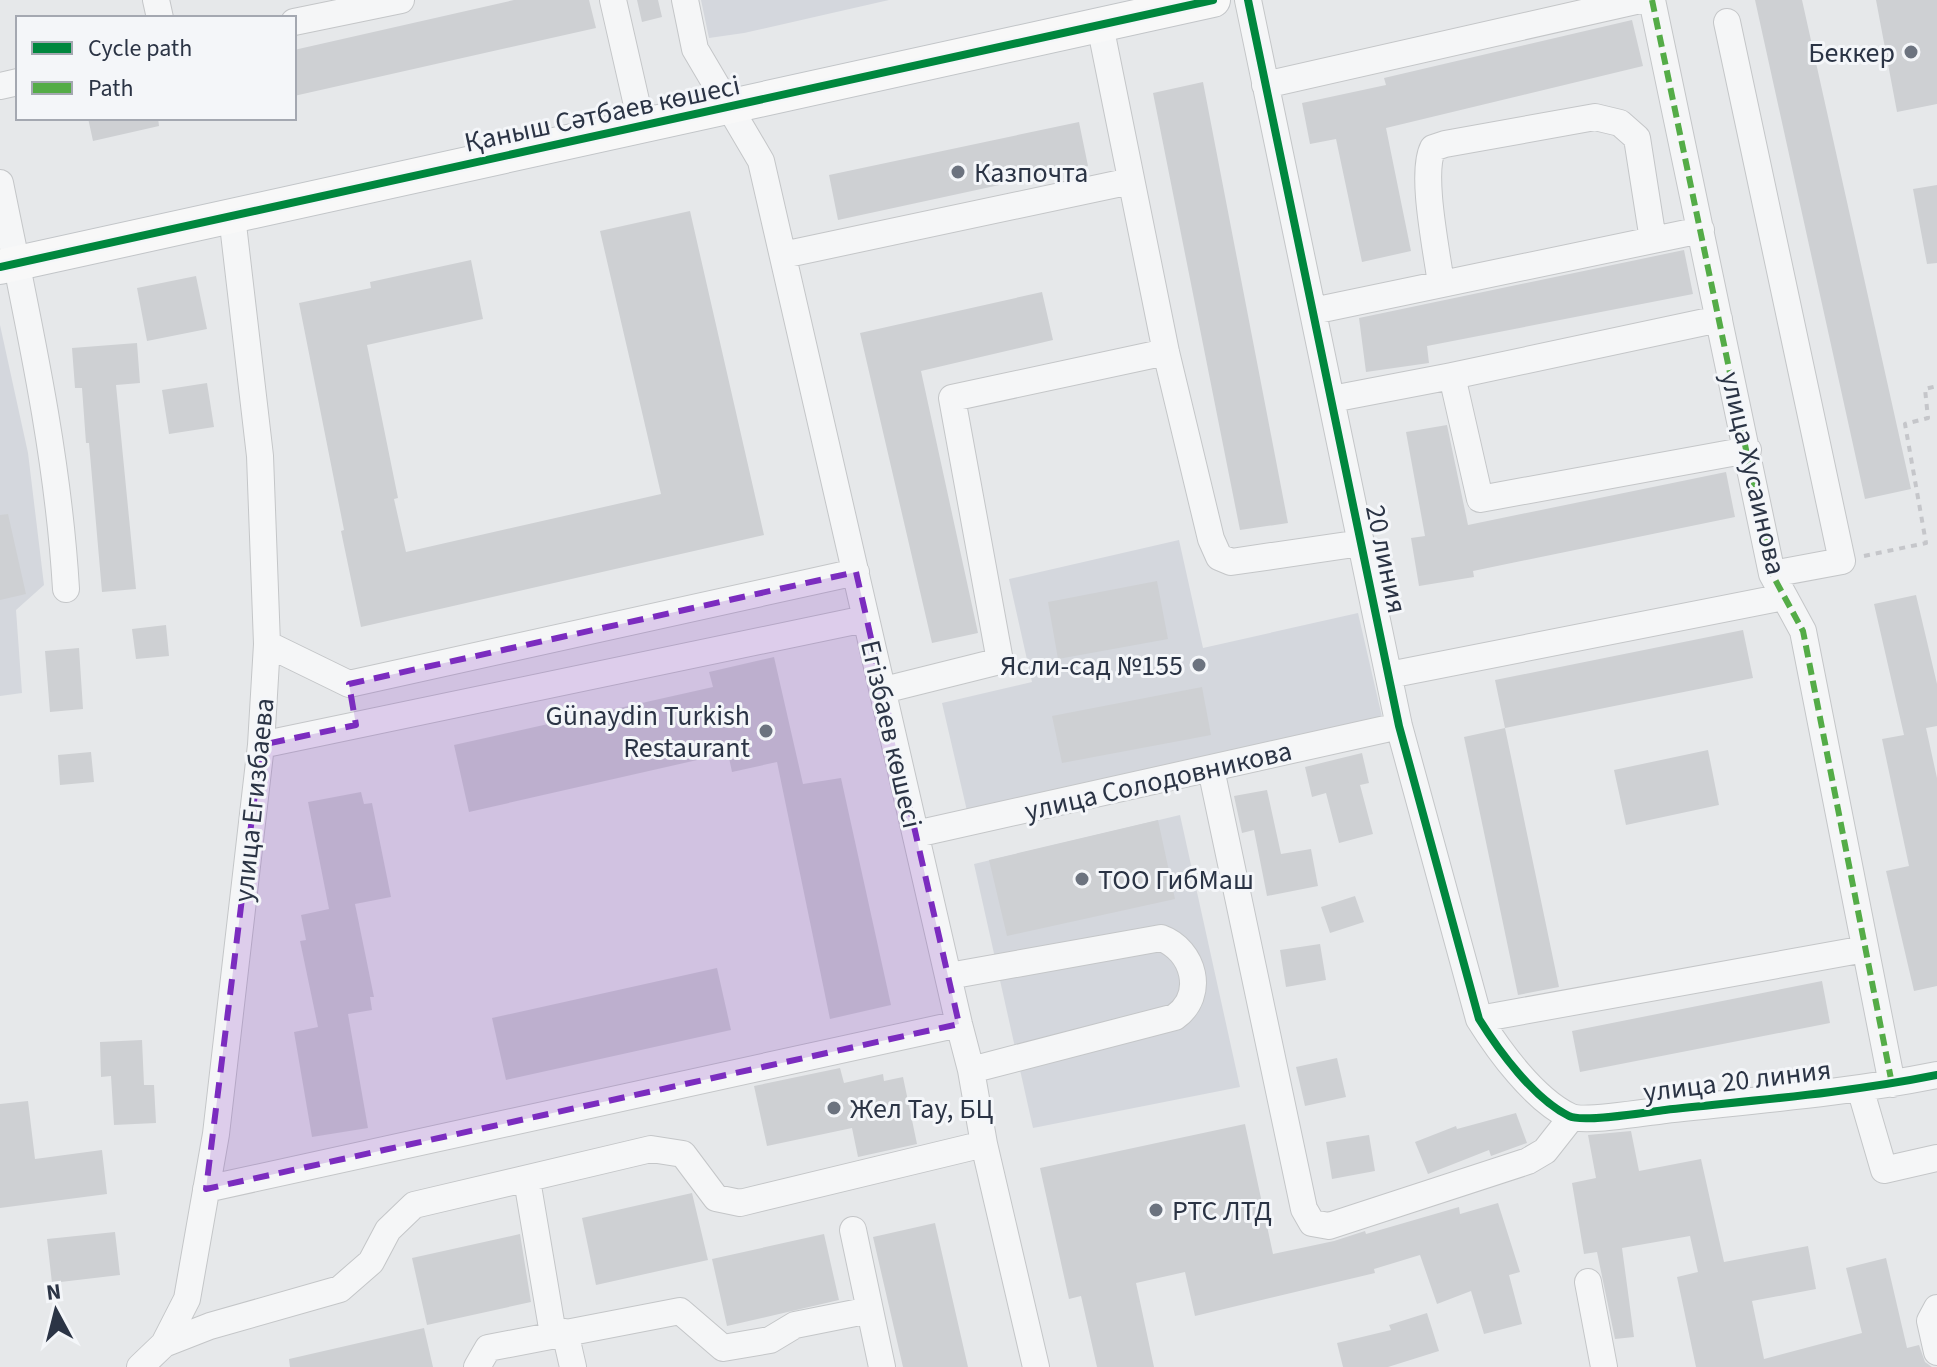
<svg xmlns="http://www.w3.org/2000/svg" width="1937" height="1367" font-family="'Source Sans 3',sans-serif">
	<rect width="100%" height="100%" fill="#e6e8ea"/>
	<path fill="#d4d7dd" d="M 701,0 L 889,0 L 744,33 L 709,38 Z
		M 0,325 L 28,453 L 44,585 L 16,610 L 22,693 L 0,696 Z
		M 1179,540 L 1203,648 L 1358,613 L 1382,717 L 967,811 L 942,703 L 1032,682 L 1009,579 Z
		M 1180,815 L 1240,1087 L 1033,1128 L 974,864 Z"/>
	<path fill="#ced0d3" d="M 514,0 L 589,0 L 596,28 L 294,96 L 294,50 Z
		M 637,0 L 658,0 L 662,17 L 642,22 Z
		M 1755,0 L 1802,0 L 1911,489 L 1865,499 Z
		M 1876,0 L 1937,0 L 1937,104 L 1897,112 Z
		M 1632,20 L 1643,66 L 1386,128 L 1411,251 L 1362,262 L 1336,139 L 1310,144 L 1302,103 L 1386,85 L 1384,78 Z
		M 1203,82 L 1288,523 L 1240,530 L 1153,93 Z
		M 88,118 L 158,118 L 159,126 L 93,141 Z
		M 1079,122 L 1088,166 L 838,220 L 829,175 Z
		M 1937,185 L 1937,263 L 1927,264 L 1913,189 Z
		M 690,211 L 764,535 L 361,627 L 341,531 L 344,530 L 299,303 L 371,288 L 370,282 L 471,260 L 483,319 L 367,345 L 398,498 L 394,499 L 406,552 L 661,494 L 600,231 Z
		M 1684,250 L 1693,294 L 1427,346 L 1429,363 L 1366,372 L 1359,318 Z
		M 196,276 L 207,329 L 147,341 L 137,288 Z
		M 1042,292 L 1053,340 L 921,371 L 978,633 L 932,643 L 860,333 Z
		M 137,343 L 140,383 L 116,385 L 136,589 L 102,592 L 89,443 L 86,443 L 82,388 L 75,388 L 72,348 Z
		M 207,383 L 214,427 L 169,434 L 162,390 Z
		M 1447,425 L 1468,525 L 1726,472 L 1735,517 L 1473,571 L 1474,577 L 1419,586 L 1411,538 L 1425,536 L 1406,432 Z
		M 8,514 L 26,594 L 0,600 L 0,515 Z
		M 1157,581 L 1168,639 L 1058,659 L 1048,602 Z
		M 1916,595 L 1937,684 L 1937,726 L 1926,728 L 1937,778 L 1937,986 L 1914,991 L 1886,871 L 1909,866 L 1882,739 L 1904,735 L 1874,604 Z
		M 166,625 L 169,656 L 136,659 L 132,629 Z
		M 1743,630 L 1753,678 L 1505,728 L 1495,680 Z
		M 79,648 L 83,709 L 50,712 L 45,651 Z
		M 774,657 L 803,784 L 841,778 L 891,1005 L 830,1019 L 777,762 L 732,772 L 728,753 L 469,812 L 454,745 L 713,687 L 709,672 Z
		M 1202,687 L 1211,735 L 1062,763 L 1052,716 Z
		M 1505,728 L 1559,987 L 1518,995 L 1464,737 Z
		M 1708,750 L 1719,805 L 1626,825 L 1614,770 Z
		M 91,752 L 94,782 L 60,785 L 58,755 Z
		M 1362,753 L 1369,783 L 1360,785 L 1373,834 L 1339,843 L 1326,793 L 1312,797 L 1305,767 Z
		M 1267,790 L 1281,854 L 1311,849 L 1318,886 L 1267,896 L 1254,830 L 1242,833 L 1234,796 Z
		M 361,792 L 364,804 L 372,803 L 391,897 L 355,904 L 374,997 L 370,997 L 372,1010 L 348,1014 L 368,1128 L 312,1137 L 294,1032 L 318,1027 L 300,941 L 306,940 L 301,915 L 329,909 L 308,802 Z
		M 1158,820 L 1175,899 L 1007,936 L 989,860 Z
		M 1355,896 L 1364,922 L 1330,933 L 1321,907 Z
		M 1320,944 L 1326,980 L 1286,987 L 1280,950 Z
		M 717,968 L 731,1030 L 506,1080 L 492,1018 Z
		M 1822,981 L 1830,1023 L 1580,1072 L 1572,1031 Z
		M 142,1040 L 144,1085 L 154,1085 L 156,1123 L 114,1125 L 111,1076 L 101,1077 L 100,1042 Z
		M 1337,1058 L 1346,1097 L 1305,1106 L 1296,1067 Z
		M 840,1068 L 844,1083 L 883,1074 L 884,1081 L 903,1077 L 917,1144 L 858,1157 L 852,1128 L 767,1146 L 754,1086 Z
		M 28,1101 L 35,1159 L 102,1150 L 107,1194 L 0,1208 L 0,1104 Z
		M 1516,1113 L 1527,1143 L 1491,1156 L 1489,1150 L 1428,1174 L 1415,1142 L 1456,1126 L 1457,1129 Z
		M 1245,1124 L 1273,1254 L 1334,1241 L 1365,1231 L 1366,1234 L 1459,1207 L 1460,1214 L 1498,1203 L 1520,1272 L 1509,1275 L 1522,1324 L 1484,1334 L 1471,1291 L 1437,1304 L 1420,1255 L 1374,1269 L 1375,1273 L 1195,1316 L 1185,1272 L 1136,1283 L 1154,1367 L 1097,1367 L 1081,1296 L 1069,1299 L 1040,1168 Z
		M 1631,1131 L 1639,1171 L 1701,1159 L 1724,1262 L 1808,1246 L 1816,1289 L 1752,1301 L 1764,1359 L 1862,1333 L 1846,1268 L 1886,1258 L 1907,1348 L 1919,1345 L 1925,1362 L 1932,1367 L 1696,1367 L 1677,1277 L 1698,1272 L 1690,1236 L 1622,1248 L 1634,1337 L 1615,1339 L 1597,1252 L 1584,1254 L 1572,1183 L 1596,1178 L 1588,1135 Z
		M 1369,1135 L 1375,1171 L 1332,1179 L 1326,1142 Z
		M 692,1193 L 708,1260 L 596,1285 L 582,1218 Z
		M 935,1223 L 968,1367 L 903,1367 L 873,1237 Z
		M 115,1232 L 120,1275 L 52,1283 L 47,1239 Z
		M 520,1234 L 531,1302 L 427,1325 L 412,1258 Z
		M 824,1234 L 839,1300 L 727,1326 L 712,1259 Z
		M 1427,1313 L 1439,1351 L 1388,1367 L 1343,1367 L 1337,1343 L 1391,1330 L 1389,1325 Z
		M 424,1328 L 433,1367 L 290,1367 L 289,1359 Z"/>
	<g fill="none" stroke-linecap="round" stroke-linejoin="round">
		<defs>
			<path id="minor" d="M 156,0 L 160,18
				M 613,0 L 642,127
				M 685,0 L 695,49 L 761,161 L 959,1024 L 971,1070 L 984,1144 L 1036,1367
				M 1248,0 L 1399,726 L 1479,1019 C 1499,1051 1534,1099 1569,1116 C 1582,1123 1647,1112 1665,1110 C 1756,1100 1848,1093 1937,1075
				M 1652,0 L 1772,574 L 1803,631 L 1892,1084
				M 294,22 L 401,0
				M 1727,22 L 1842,561 L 1772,574
				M 1100,25 L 1166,352 L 1211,539 L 1219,557 L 1231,562 L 1361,543
				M 1265,85 L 1640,0
				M 0,86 L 18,82
				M 0,183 C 27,317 58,452 66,589
				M 783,255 L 1131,181
				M 1441,284 C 1437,252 1420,173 1433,148 L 1445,144 L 1595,117 L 1620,123 L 1637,138 L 1653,240
				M 1313,311 L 1701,230
				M 1452,376 L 1719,319
				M 1332,399 L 1452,376 L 1480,499 L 1748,450
				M 267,644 L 349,684 L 856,572
				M 1389,675 L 1784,597
				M 884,690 L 1000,661 L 952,398 L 1166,352
				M 261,745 L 865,619
				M 1211,769 L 1304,1209 L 1312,1223 L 1329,1226 L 1528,1161 L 1545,1151 L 1571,1118
				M 916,834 L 1399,726
				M 949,976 L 1161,938 C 1194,950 1206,995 1175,1017 L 971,1070
				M 1479,1019 L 1865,949
				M 1860,1088 L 1884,1170 L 1937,1158
				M 527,1180 L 553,1334
				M 206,1189 L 959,1024
				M 853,1230 L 882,1367
				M 1588,1282 L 1604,1367
				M 1937,1308 L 1930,1321 L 1937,1352
				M 565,1332 L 573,1367
				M 164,1344 L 210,1326 L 340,1289 L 371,1262 L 388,1230 L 414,1205 L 651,1149 L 683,1154 L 716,1198 L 740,1203 L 984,1144
				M 140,1367 L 164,1344 L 187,1299 L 216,1134 L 261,745 L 267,644 L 260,456 L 232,216
				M 477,1367 L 488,1348 L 680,1311 L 723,1348 L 770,1340 L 795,1325 L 870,1310"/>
			<path id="major" d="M 0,267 L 1213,0"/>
		</defs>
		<use href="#minor" stroke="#c4c6c8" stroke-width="28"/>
		<use href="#major" stroke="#c2c5c8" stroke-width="36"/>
		<path stroke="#c5c6ca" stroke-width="4" stroke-dasharray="6 6" stroke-linecap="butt" d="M 1864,556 L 1926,543 L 1905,424 L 1928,418 L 1925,389 L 1937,386"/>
		<use href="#minor" stroke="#f5f6f7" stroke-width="26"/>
		<use href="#major" stroke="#f8f8f8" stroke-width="34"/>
		<path stroke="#54ac47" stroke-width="6" stroke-dasharray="12 6" stroke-linecap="butt" d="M 1652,0 L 1772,574 L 1803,631 L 1892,1084"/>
		<defs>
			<path id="cycleway" d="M 1248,0 L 1399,726 L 1479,1019 C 1499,1051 1534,1099 1569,1116 C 1582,1123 1647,1112 1665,1110 C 1756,1100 1848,1093 1937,1075
				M 0,267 L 1213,0"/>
		</defs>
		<use href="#cycleway" stroke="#f4f6f9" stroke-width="13"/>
		<use href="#cycleway" stroke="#00873e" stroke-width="8"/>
	</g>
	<path fill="#7b2cbf" fill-opacity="0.2" stroke="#7b2cbf" stroke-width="6" stroke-dasharray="16 10" stroke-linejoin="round" d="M 856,572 L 959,1024 L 206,1189 L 261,745 L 356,725 L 349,684 Z"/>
	<g fill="#6c737f" stroke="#f4f6f9" stroke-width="3">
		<circle cx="1911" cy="52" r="8"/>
		<circle cx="958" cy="172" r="8"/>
		<circle cx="1199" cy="665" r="8"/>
		<circle cx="766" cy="731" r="8"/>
		<circle cx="1082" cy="879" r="8"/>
		<circle cx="834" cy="1108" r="8"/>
		<circle cx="1156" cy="1210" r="8"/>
	</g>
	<g text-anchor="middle" stroke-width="6" stroke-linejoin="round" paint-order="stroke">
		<g font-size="28" fill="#2b3445" stroke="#f4f6f9" text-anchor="start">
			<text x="1895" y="62" text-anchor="end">Беккер</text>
			<text x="974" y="182">Казпочта</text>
			<text x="1183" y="675" text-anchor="end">Ясли-сад №155</text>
			<text x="750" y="725" text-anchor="end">Günaydin Turkish<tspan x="750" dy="32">Restaurant</tspan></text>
			<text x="1098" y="889">ТОО ГибМаш</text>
			<text x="850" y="1118">Жел Тау, БЦ</text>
			<text x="1172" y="1220">РТС ЛТД</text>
		</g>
		<g font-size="28" fill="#2b3445" stroke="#f4f6f9">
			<text transform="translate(602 113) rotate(-12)" y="10">Қаныш Сәтбаев көшесі</text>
			<text transform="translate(1754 473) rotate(77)" y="10">улица Хусаинова</text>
			<text transform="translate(1387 559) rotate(78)" y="10">20 линия</text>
			<text transform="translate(892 734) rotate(77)" y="10">Егізбаев көшесі</text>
			<text transform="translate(1158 780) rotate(-13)" y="10">улица Солодовникова</text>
			<text transform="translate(253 800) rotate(-84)" y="10">улица Егизбаева</text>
			<text transform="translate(1737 1080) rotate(-7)" y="10">улица 20 линия</text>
		</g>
	</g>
	<rect x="16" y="16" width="280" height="104" fill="#f4f6f9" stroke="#a4a8b1" stroke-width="2"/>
	<rect x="32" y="42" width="40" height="12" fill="#00873e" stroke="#a4a8b1" stroke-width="2"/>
	<text x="88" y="56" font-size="24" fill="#2b3445">Cycle path</text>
	<rect x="32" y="82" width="40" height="12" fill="#54ac47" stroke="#a4a8b1" stroke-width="2"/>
	<text x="88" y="96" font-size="24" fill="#2b3445">Path</text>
	<g transform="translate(56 1311) rotate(353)" stroke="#f4f6f9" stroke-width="6" paint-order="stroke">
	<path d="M0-6L14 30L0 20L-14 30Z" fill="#2b3445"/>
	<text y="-12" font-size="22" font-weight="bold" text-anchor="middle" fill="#2b3445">N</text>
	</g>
</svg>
